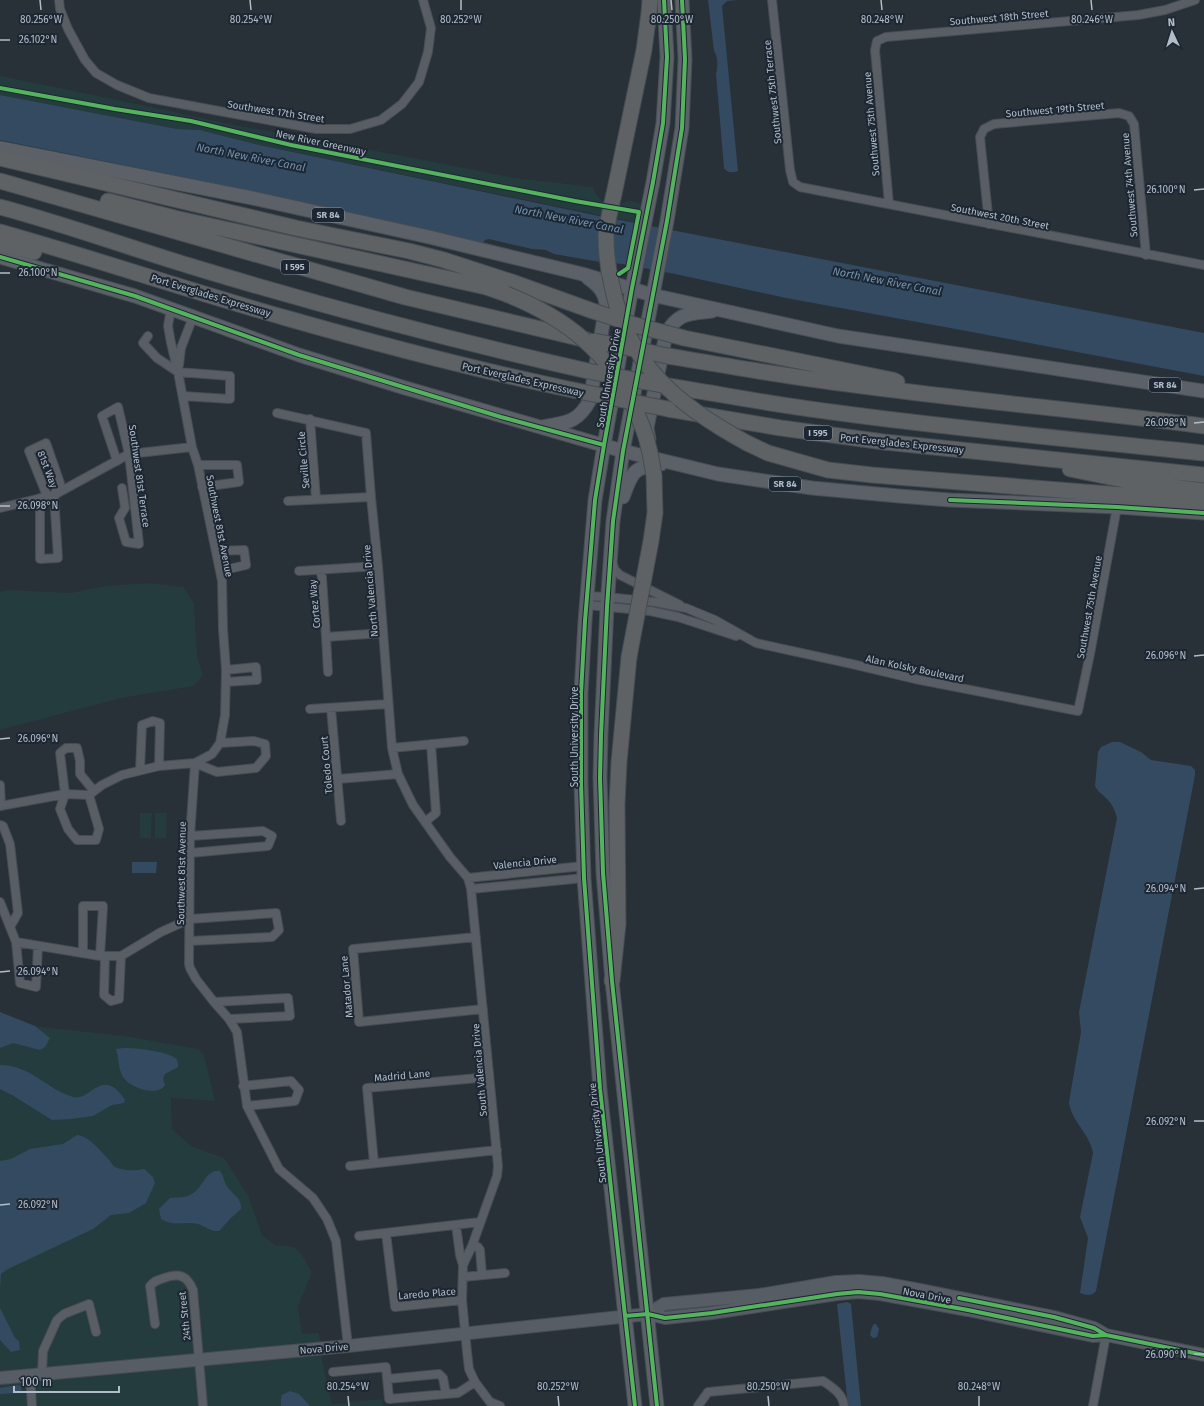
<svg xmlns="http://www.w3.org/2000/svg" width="1204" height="1406" font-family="'Fira Sans',sans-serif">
	<rect width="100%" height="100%" fill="#283038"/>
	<path fill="#253c3e" d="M 0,76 L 142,105 L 229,124 L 382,152 L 515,178 L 593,187 C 597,201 607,206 622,204 C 624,203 626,202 628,201 C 632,201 637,203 641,204 L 638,223 L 259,145 L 200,130 L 177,129 L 0,95 Z
		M 148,583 L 184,587 L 194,604 L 197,656 L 203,675 L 194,686 L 121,698 L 0,730 L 0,592 L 8,590 L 71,593 L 106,586 Z
		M 140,813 L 152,813 L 151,838 L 140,838 Z
		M 155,813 L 167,813 L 166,838 L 155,838 Z
		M 0,1017 L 40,1027 L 125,1036 L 198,1049 L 204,1055 L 215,1101 L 171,1098 L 172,1129 L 191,1146 L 224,1158 L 248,1195 L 262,1235 L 275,1245 L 294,1247 L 301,1253 L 312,1273 L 298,1306 L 302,1334 L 319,1333 L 322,1360 L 332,1404 L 382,1399 L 383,1406 L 0,1406 Z"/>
	<path fill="#344a61" d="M 708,0 L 738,0 L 727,1 L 722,6 L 738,171 C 733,173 727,173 724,168 L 716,74 C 718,67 718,57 714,51 Z
		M 0,95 L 177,129 L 200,130 L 259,145 L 599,216 L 1204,333 L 1204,376 L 961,330 L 786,298 L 675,274 L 623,264 L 600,262 L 554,254 L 546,250 L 532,249 L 489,239 L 485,240 L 483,243 L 257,192 L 0,140 Z
		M 1112,742 L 1120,742 L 1141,752 L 1151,760 L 1191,766 L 1195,770 L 1195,775 L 1096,1291 C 1091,1297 1087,1295 1080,1293 L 1088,1238 L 1080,1217 L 1093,1153 C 1090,1134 1071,1121 1069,1102 L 1081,1032 L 1079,1012 L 1117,818 C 1115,810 1112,804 1106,798 C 1102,794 1098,792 1095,786 L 1098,752 L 1101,747 Z
		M 132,862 L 157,862 L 156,873 L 132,873 Z
		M 0,1012 L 35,1026 L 50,1038 L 45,1047 L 40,1050 L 13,1043 L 0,1048 Z
		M 124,1048 C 135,1048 166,1051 175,1058 C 178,1060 178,1063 178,1067 L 165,1074 L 163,1079 L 165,1085 C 157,1098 129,1087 123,1077 C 118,1069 119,1058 116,1049 Z
		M 0,1065 C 31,1065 46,1089 73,1097 C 91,1102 102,1065 125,1100 L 124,1103 L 112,1105 L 93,1116 L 71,1119 L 52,1120 L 12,1095 L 0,1089 Z
		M 77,1135 C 89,1136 101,1151 109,1160 C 111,1162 113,1166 115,1167 C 124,1171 135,1171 144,1169 L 153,1177 L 155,1183 L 146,1203 L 129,1213 L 111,1215 L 93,1229 L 8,1269 L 1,1274 L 0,1289 L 0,1161 L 11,1159 L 30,1149 L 63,1144 Z
		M 215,1171 L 220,1171 C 224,1176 224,1183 228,1188 C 234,1195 242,1199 241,1209 L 231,1218 L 219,1231 C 211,1232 205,1226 198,1224 C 185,1221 173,1227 161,1219 L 159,1209 L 170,1198 C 176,1197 185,1198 190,1195 C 203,1189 202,1176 215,1171 Z
		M 847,1302 L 851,1304 L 861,1406 L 848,1406 L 837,1304 Z
		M 0,1308 L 15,1338 L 19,1341 L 20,1350 L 11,1352 L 0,1340 Z
		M 874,1324 L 876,1324 L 879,1329 L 877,1337 L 873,1338 L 870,1335 L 872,1327 Z
		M 18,1385 L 22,1387 L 21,1391 L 19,1393 L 0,1394 L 0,1388 Z
		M 290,1391 L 299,1394 L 310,1406 L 281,1406 L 281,1399 L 282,1395 Z"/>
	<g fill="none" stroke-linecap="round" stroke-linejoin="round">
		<defs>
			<path id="street" d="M 59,0 L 60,9 L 68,29 L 85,60 L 96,73 L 117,85 L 149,98 L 316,129 L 350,129 L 381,120 L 402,104 L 419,82 L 428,52 L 431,28 L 423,0
				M 772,0 L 790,170 L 793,182 L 800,187 L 1204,265
				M 889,204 L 875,50 L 877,41 L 886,37 L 1138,15 L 1165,10 L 1195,0
				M 989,224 L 980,137 L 984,129 L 994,124 L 1119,113 L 1129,116 L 1134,124 L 1146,255
				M 171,308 L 168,326 L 171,343 L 178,372 L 192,447 L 198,465 L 222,581 L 223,629 L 226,670 L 225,715 L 220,743 L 212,754 L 195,763 L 190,836 L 189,964 L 190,968 L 196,979 L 214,1002 L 229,1019 L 237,1032 L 247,1106 L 279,1169 L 313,1198 L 327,1219 L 336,1241 L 348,1346
				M 148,336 L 143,343 L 157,358 L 178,372 L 230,376 L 230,399 L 183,396
				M 179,365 L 181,348 L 193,317
				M 277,413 L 366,433 L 371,497 L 378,566 L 392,748 L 398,774 L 413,805 L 450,857 L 468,878 L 471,889 L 498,1166 L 497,1176 L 472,1246 L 463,1265 L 462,1300 L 467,1352 L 469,1369 L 475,1382 L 490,1402 L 500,1406
				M 310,419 L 316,499
				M 117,461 L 102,416 L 118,407 L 129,454 L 139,544 L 126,542 L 119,518 L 125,508 L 122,488
				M 198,465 L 237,465 L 239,482 L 202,487
				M 40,498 L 40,559 L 58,558 L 54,495 L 60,483 L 46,443 L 29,451 L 47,496
				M 288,501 L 371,497
				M 0,508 L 54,495 L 129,454 L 192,447
				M 216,551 L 244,550 L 246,565 L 220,571
				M 612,562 L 615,570 L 620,575 L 680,605
				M 320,570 L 322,577 L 326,637 L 383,633
				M 299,571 L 378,566
				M 588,596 L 607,597 L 655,602 L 686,608 L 715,620 L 756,643 L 852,664 L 915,679 L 1078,711 L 1090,654 L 1117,507
				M 587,605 L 650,611 L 678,617 L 736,636
				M 326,637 L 328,672
				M 226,682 L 257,680 L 256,667 L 226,670
				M 331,708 L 341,821
				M 310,709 L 388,704
				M 392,748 L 464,741
				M 140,770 L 142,725 L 153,721 L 160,723 L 159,766
				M 338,779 L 398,774
				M 0,785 L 1,806
				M 89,795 L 99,829 L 96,840 L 77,840 L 68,829 L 60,809 L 65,794 L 60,753 L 66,748 L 77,748 L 80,761 L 80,774 L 94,791
				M 0,806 L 65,794 L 89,795 L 102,785 L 122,775 L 159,766 L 195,763 L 217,772 L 256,768 L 266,756 L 265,744 L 254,741 L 220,743
				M 425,822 L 436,813 L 431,744
				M 0,825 L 3,826 L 10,844 L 18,913 L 10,927
				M 190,853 L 268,846 L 272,836 L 263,831 L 190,836
				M 468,878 L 583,866
				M 471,889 L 584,878
				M 0,902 L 16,942 L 20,983 L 36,987 L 38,946
				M 476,937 L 353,949 L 359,1022 L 483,1009
				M 16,942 L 100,956 L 121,956 L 161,932 L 190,919 L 276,913 L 279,930 L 272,937 L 190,941
				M 83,953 L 83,906 L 103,906 L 100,956
				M 105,956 L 104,995 L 111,1001 L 119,999 L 121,956
				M 214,1002 L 288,998 L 290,1016 L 229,1019
				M 243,1086 L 291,1081 L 299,1090 L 295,1101 L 247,1106
				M 374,1163 L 367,1088 L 489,1077
				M 350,1166 L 497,1150
				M 456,1225 L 460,1255 L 463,1265
				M 386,1233 L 395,1307 L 462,1300
				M 359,1236 L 480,1222
				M 472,1246 L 478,1247 L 480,1250 L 482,1275
				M 463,1277 L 505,1273
				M 155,1324 L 150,1286 C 154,1281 158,1280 164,1278 C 179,1273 187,1275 193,1290 L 203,1406
				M 333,1372 L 386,1367 L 389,1399 L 458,1393 L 475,1382
				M 42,1374 L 43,1351 L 57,1320 L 64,1314 L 89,1304 L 96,1332
				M 30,1375 L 32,1406
				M 387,1379 L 439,1374 L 443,1378 L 446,1394
				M 698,1406 L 708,1392 L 823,1381 C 832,1387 843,1394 844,1406
				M 1093,1406 L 1106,1335"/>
			<path id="secondary" d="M 648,1314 L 664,1304 L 759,1295 L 836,1282 L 859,1281 L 882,1283 L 920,1290 L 1054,1317 L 1094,1328 L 1106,1335
				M 0,1378 L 348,1346 L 648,1314 L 665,1318 L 712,1313 L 837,1294 L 858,1292 L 880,1294 L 968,1310 L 1093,1336 L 1106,1335 L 1204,1355"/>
			<path id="primary" d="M 0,148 L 252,198 L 429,237 L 582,274 L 652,295 L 838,336 L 1204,391
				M 0,257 L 135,296 L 299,355 L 402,387 L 623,451 L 718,474 L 812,488 L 899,496 L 950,500 L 1117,507 L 1204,513
				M 542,427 C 566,422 577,424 590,400 L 606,306 C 606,293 598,285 588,278
				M 649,439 L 647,428 L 666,334 C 678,312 690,314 712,311
				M 623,497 C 632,472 633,467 661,464
				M 635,1406 L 600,1089 L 584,878 L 581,783 L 581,693 L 585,621 L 595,500 L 604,445 L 632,288 L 653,182 L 663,123 L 667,57 L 664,0
				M 657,1406 L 612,981 L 603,873 L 600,778 L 601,735 L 607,607 L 613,521 L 623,451 L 667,221 L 682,128 L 685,59 L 682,0"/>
			<path id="highway" d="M 0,158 L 296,228 L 409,251 L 444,260 L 515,283 L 590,310
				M 0,181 L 405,297 L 587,340
				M 614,194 L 644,50 L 649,13 L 650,0
				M 108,201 L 179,219 L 486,287 L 506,294
				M 0,207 C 64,224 127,247 190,266 C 322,306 454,341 588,371
				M 0,232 C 96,259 190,291 286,318 C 381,345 476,370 573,390
				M 0,244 L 34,252
				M 684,338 L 893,380 L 897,382
				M 668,356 C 709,363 749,370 790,376 C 928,397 1066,408 1204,426
				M 662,385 C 719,394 775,405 832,412 C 956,429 1080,440 1204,453
				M 668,409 L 781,428 L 884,442 L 1204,475
				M 747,443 L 768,453 L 828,470 L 872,475 L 1173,499 L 1204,503
				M 1070,469 L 1134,482 L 1204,491
				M 654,475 L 655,513
				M 612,981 L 618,924 L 617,804 L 619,762 L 629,657"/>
		</defs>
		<use href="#street" stroke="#474c53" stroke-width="10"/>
		<use href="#secondary" stroke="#474c53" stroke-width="14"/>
		<use href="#primary" stroke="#464d55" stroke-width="15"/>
		<use href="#highway" stroke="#454c53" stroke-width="17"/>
		<use href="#street" stroke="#595e65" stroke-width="8"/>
		<use href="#secondary" stroke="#575d64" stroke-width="12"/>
		<use href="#primary" stroke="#5b6167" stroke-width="13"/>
		<use href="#highway" stroke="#5e6265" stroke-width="15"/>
		<defs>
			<path id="highway-bridge" d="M 614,194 C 611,207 607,222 606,235 C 606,252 608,270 612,286 C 628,366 679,406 747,443
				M 506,294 C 564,317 610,352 636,411 C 640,422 646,433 648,445 C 651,455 652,465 654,475
				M 590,310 L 635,325 L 684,338
				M 594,341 L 668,356
				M 588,371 L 662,385
				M 573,390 L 668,409
				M 629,657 L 651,541 L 655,513"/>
		</defs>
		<use href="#highway-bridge" stroke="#454c53" stroke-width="17" stroke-linecap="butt"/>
		<use href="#highway-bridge" stroke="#5e6265" stroke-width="15"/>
		<defs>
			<path id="cycleway" d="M 0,88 L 115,109 L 191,121 L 291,145 L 575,201 L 639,212 L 628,268 L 619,274
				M 0,257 L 135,296 L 299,355 L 501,417 L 604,445
				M 950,500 L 1117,507 L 1204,513
				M 959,1298 L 1054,1317 L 1094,1328 L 1106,1335
				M 625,1316 L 648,1314 L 665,1318 L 712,1313 L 837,1294 L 858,1292 L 880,1294 L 968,1310 L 1093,1336 L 1106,1335 L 1204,1355
				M 635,1406 L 600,1089 L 584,878 L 581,783 L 581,693 L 585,621 L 595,500 L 604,445 L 632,288 L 653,182 L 663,123 L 667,57 L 664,0
				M 657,1406 L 612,981 L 603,873 L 600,778 L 601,735 L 607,607 L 613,521 L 623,451 L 667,221 L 682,128 L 685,59 L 682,0"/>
		</defs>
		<use href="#cycleway" stroke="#1c2733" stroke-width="6"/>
		<use href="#cycleway" stroke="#56b35d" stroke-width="4"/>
	</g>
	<path fill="none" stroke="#b2bdc9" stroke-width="1.5" d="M 40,0 L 41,10M 250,0 L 251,10M 461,0 L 461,10M 671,0 L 672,10M 881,0 L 882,10M 1091,0 L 1092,10M 0,40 L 10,40M 1194,190 L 1204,189M 0,273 L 10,273M 1194,423 L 1204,422M 0,506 L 10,506M 1194,656 L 1204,655M 0,739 L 10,738M 1194,889 L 1204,888M 0,972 L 10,971M 1194,1121 L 1204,1121M 0,1205 L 10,1204M 1194,1354 L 1204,1354M 348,1396 L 349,1406M 558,1396 L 559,1406M 768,1396 L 769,1406M 979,1396 L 979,1406"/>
	<g text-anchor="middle" stroke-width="4" stroke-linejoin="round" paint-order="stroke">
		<g fill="#1c2733" stroke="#85909c" stroke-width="1">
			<rect x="312" y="208" width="32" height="14" rx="3"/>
			<rect x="281" y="260" width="28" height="14" rx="3"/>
			<rect x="1149" y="378" width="32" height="14" rx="3"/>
			<rect x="804" y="426" width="28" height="14" rx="3"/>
			<rect x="769" y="477" width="32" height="14" rx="3"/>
		</g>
		<g font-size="9" font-weight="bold" fill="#b2bdc9">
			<text x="328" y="218">SR 84</text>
			<text x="295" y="270">I 595</text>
			<text x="1165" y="388">SR 84</text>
			<text x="818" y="436">I 595</text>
			<text x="785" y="487">SR 84</text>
		</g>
		<g font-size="10" fill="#b2bdc9" stroke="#1c2733">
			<text transform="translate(999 17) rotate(-5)" y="4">Southwest 18th Street</text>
			<text transform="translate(772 92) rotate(-96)" y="4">Southwest 75th Terrace</text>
			<text transform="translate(1055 109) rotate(-5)" y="4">Southwest 19th Street</text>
			<text transform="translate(276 111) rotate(9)" y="4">Southwest 17th Street</text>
			<text transform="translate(871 124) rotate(-95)" y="4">Southwest 75th Avenue</text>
			<text transform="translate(321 142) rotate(12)" y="4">New River Greenway</text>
			<text transform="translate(1129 185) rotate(-95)" y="4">Southwest 74th Avenue</text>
			<text transform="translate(1000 216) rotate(11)" y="4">Southwest 20th Street</text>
			<text transform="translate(211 295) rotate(17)" y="4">Port Everglades Expressway</text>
			<text transform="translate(608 378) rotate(-80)" y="4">South University Drive</text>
			<text transform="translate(523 379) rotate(13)" y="4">Port Everglades Expressway</text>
			<text transform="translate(902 443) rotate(6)" y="4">Port Everglades Expressway</text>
			<text transform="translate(303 460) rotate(-95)" y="4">Seville Circle</text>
			<text transform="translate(48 469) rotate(69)" y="4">81st Way</text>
			<text transform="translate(140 476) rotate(82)" y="4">Southwest 81st Terrace</text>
			<text transform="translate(220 526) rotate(79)" y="4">Southwest 81st Avenue</text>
			<text transform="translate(370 591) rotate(-95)" y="4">North Valencia Drive</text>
			<text transform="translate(314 604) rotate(-95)" y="4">Cortez Way</text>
			<text transform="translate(1089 607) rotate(-80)" y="4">Southwest 75th Avenue</text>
			<text transform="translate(915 668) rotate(12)" y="4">Alan Kolsky Boulevard</text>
			<text transform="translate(574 737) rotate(-90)" y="4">South University Drive</text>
			<text transform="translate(326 765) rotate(-95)" y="4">Toledo Court</text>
			<text transform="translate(525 862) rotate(-6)" y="4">Valencia Drive</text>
			<text transform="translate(181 873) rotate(-89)" y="4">Southwest 81st Avenue</text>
			<text transform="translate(346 987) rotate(-95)" y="4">Matador Lane</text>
			<text transform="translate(479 1070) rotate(-95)" y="4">South Valencia Drive</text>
			<text transform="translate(402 1075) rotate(-5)" y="4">Madrid Lane</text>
			<text transform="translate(597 1133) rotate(-96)" y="4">South University Drive</text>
			<text transform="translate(427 1293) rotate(-5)" y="4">Laredo Place</text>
			<text transform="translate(927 1295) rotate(11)" y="4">Nova Drive</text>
			<text transform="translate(184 1316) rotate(-96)" y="4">24th Street</text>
			<text transform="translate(324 1348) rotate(-5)" y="4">Nova Drive</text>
		</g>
		<g font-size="11" font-style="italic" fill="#7190ad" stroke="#1c2733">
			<text transform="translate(251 157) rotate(11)" y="4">North New River Canal</text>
			<text transform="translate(569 219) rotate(11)" y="4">North New River Canal</text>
			<text transform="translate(887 281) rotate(11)" y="4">North New River Canal</text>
		</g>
	</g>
	<g font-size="10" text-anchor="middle" fill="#b2bdc9" stroke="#1c2733" stroke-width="4" stroke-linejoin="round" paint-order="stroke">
		<text x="41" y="23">80.256°W</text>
		<text x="251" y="23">80.254°W</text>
		<text x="461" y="23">80.252°W</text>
		<text x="672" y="23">80.250°W</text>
		<text x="882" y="23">80.248°W</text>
		<text x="1092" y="23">80.246°W</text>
		<text x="38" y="43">26.102°N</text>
		<text x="1166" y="193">26.100°N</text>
		<text x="38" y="276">26.100°N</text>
		<text x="1166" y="426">26.098°N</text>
		<text x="38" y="509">26.098°N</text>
		<text x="1166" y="659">26.096°N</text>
		<text x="38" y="742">26.096°N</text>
		<text x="1166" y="892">26.094°N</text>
		<text x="38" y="975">26.094°N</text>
		<text x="1166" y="1125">26.092°N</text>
		<text x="38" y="1208">26.092°N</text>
		<text x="1166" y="1358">26.090°N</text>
		<text x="348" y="1390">80.254°W</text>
		<text x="558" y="1390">80.252°W</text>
		<text x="768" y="1390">80.250°W</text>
		<text x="979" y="1390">80.248°W</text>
	</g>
	<g transform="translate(1172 32) rotate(356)" stroke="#1c2733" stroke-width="3" paint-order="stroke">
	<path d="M0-3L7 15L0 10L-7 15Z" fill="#b2bdc9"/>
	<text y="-6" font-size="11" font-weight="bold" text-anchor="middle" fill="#b2bdc9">N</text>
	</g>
	<path d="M14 1386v6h105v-6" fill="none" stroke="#b2bdc9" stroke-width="2"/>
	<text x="20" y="1386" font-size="12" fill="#b2bdc9" stroke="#1c2733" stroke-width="3" paint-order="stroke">100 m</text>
</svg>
